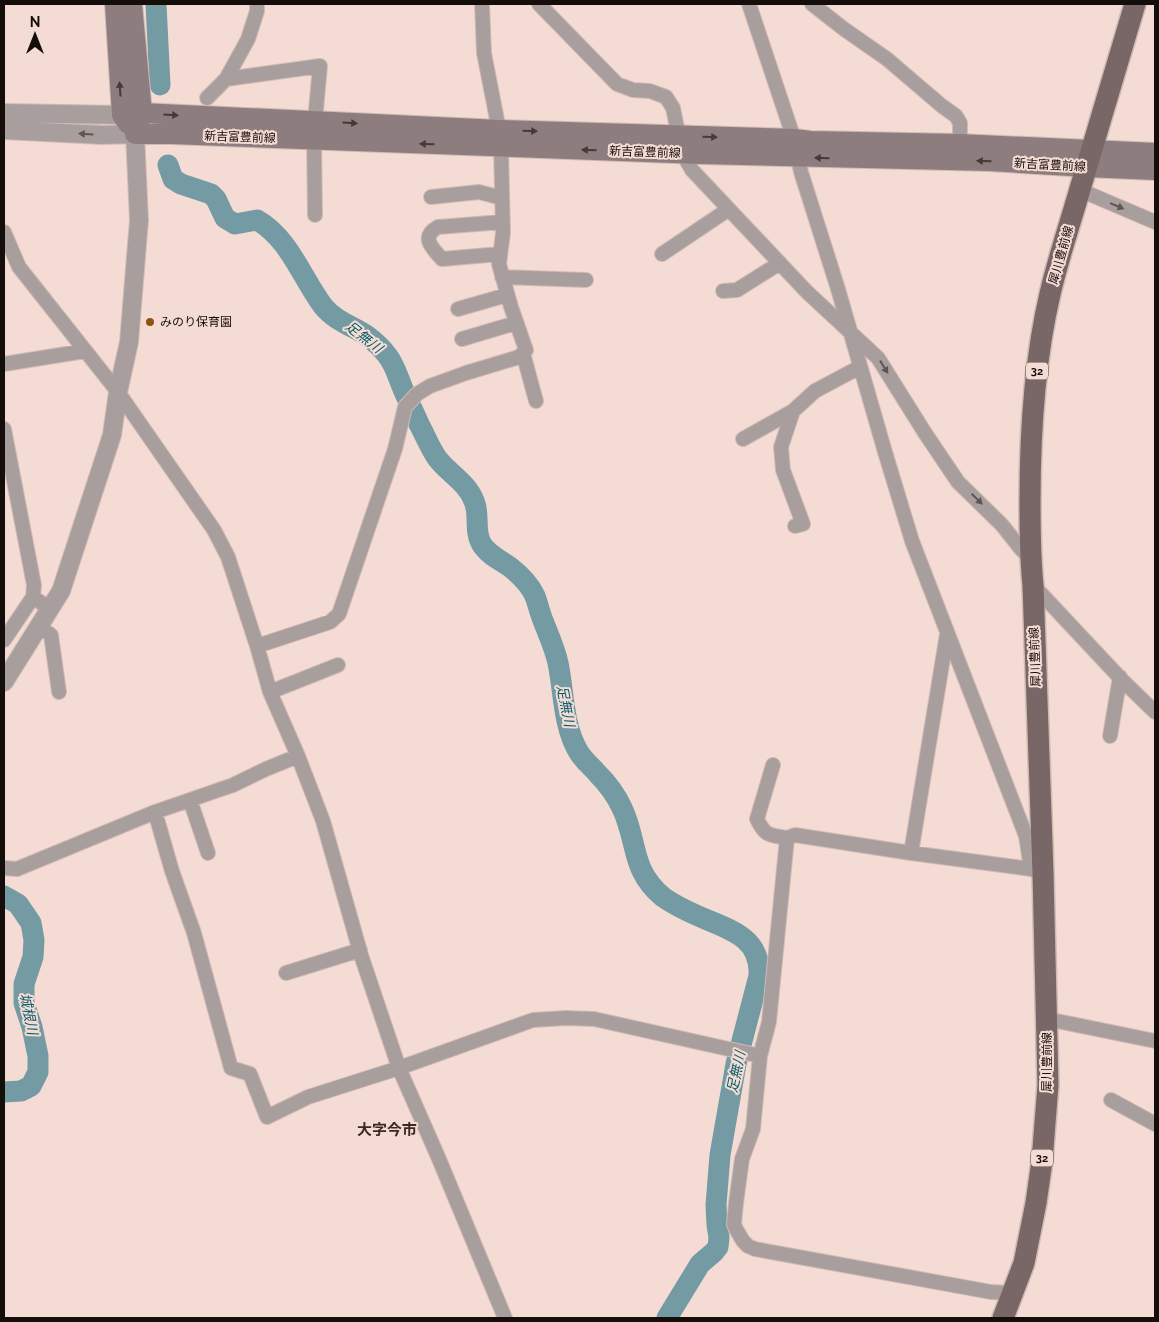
<svg xmlns="http://www.w3.org/2000/svg" width="1159" height="1322" font-family="Raleway,'Noto Sans JP',sans-serif">
	<rect width="100%" height="100%" fill="#f4dcd4"/>
	<g fill="none" stroke-linecap="round" stroke-linejoin="round">
		<path stroke="#749ba3" stroke-width="21" d="M 156,4 L 160,85
			M 168,165 L 173,179 L 181,184 L 211,194 L 216,199 L 225,218 L 235,224 L 257,220 C 289,238 302,278 323,306 C 334,320 352,326 366,335 C 374,341 381,347 387,355 C 395,365 398,377 403,389 C 408,401 414,412 419,424 C 425,435 430,448 437,458 C 448,473 467,482 474,501 C 480,514 474,530 481,543 C 487,554 500,560 510,567 C 519,574 530,585 535,596 C 538,604 540,614 544,623 C 549,636 555,649 558,663 C 564,692 563,725 578,751 C 583,760 591,766 597,773 C 607,783 616,795 622,808 C 638,841 630,870 663,897 C 677,907 693,914 710,921 C 737,932 761,942 759,976 L 736,1064 L 720,1155 L 716,1205 L 717,1225 L 719,1237 L 718,1247 L 714,1252 L 700,1264 L 667,1318
			M 4,896 L 18,904 L 31,923 L 34,940 L 33,957 L 24,984 L 24,1003 L 32,1027 L 38,1056 L 38,1072 L 31,1086 L 21,1091 L 4,1092"/>
		<defs>
			<path id="minor" d="M 539,4 L 617,84 L 633,90 L 650,91 L 666,97 L 673,108 L 682,153 L 692,170 L 807,292 L 878,358 L 925,433 L 958,482 L 1002,525 L 1021,549 L 1030,558
				M 749,4 L 794,139 L 801,172 L 838,289 L 885,452 L 912,541 L 1026,836 L 1031,869
				M 812,4 L 844,29 L 887,59 L 942,106 L 956,116 L 960,123 L 960,144
				M 226,79 L 320,66 L 315,121
				M 207,98 L 226,79 L 248,39 L 257,11 L 257,4
				M 314,140 L 315,215
				M 1080,190 L 1155,222
				M 431,197 L 479,192 L 502,198
				M 4,232 L 19,267 L 118,392 L 214,530 L 228,557 L 257,646 L 270,692 L 298,756 L 323,821 L 361,955 L 399,1068 L 439,1159 L 505,1318
				M 500,254 L 442,259 C 432,248 420,237 438,227 L 502,222
				M 662,254 L 729,209
				M 502,277 L 586,280
				M 723,291 L 737,290 L 780,263
				M 458,309 L 507,295
				M 462,339 L 516,323
				M 523,353 L 536,401
				M 4,364 L 85,351
				M 793,411 L 781,447 L 783,470 L 803,524 L 795,526
				M 4,429 L 34,585 L 33,597 L 50,609
				M 743,439 L 793,411 L 815,391 L 860,367
				M 1033,585 L 1123,681 L 1155,712
				M 38,626 L 51,635 L 59,692
				M 4,640 L 33,597
				M 257,646 L 330,622 L 339,614 L 395,449 L 405,407 L 417,394 L 430,386 L 466,373 L 519,357 L 526,350 L 511,307 L 499,264 L 503,233 L 501,147 L 499,130 L 484,53 L 482,4
				M 270,692 L 338,665
				M 1110,736 L 1120,677
				M 773,765 L 757,819 C 765,836 769,835 787,838
				M 190,800 L 208,853
				M 155,812 L 172,871 L 194,933 L 231,1068 L 250,1074 L 267,1117 L 308,1097 L 399,1068 L 533,1020 L 566,1018 L 594,1019 L 760,1056
				M 911,853 L 947,634
				M 4,868 L 17,869 L 155,812 L 233,785 L 266,769 L 298,756
				M 286,973 L 360,950
				M 1047,1019 L 1155,1041
				M 1111,1100 L 1155,1124
				M 1013,1293 L 991,1292 L 755,1249 L 748,1246 L 743,1241 L 736,1229 L 734,1224 L 736,1203 L 742,1159 L 753,1129 L 760,1056 L 769,1022 L 787,838 L 795,835 L 911,853 L 1031,869 L 1043,873"/>
			<path id="tertiary" d="M 4,113 L 122,115
				M 4,130 L 102,135 L 135,134 L 139,220 L 129,342 L 118,392 L 112,435 L 61,591 L 4,682"/>
			<path id="secondary" d="M 115,4 L 122,115 L 128,124
				M 132,4 L 142,113 L 138,125
				M 122,115 L 142,113 L 499,130 L 794,139 L 810,141 L 960,144 L 1155,153
				M 135,134 L 171,134 L 700,154 L 989,161 L 1086,167 L 1155,170"/>
			<path id="primary" d="M 1003,1318 L 1024,1263 L 1036,1203 L 1042,1161 L 1048,1085 L 1043,873 L 1033,585 C 1030,557 1030,529 1030,501 C 1030,432 1034,362 1050,294 C 1058,259 1070,224 1080,189 C 1098,127 1117,66 1135,4"/>
		</defs>
		<use href="#minor" stroke="#d0bbb4" stroke-width="16"/>
		<use href="#tertiary" stroke="#d0bbb4" stroke-width="20"/>
		<use href="#secondary" stroke="#d0bbb4" stroke-width="22"/>
		<use href="#primary" stroke="#d0bbb4" stroke-width="24"/>
		<use href="#minor" stroke="#a99e9e" stroke-width="14"/>
		<use href="#tertiary" stroke="#a99e9e" stroke-width="18"/>
		<use href="#secondary" stroke="#8d7d7e" stroke-width="20"/>
		<use href="#primary" stroke="#796666" stroke-width="21"/>
	</g>
	<defs><path id="oneway-solid" d="M-6-.8H1V-3.2L6.5 0L1 3.2V.8H-6Z" transform="scale(1.25)"/></defs>
	<g fill="#453a38">
		<use href="#oneway-solid" transform="translate(120 89) rotate(-94)"/>
		<use href="#oneway-solid" transform="translate(171 115) rotate(3)"/>
		<use href="#oneway-solid" transform="translate(350 123) rotate(3)"/>
		<use href="#oneway-solid" transform="translate(530 131) rotate(2)"/>
		<use href="#oneway-solid" transform="translate(710 137) rotate(2)"/>
		<use href="#oneway-solid" transform="translate(427 144) rotate(-178)"/>
		<use href="#oneway-solid" transform="translate(589 150) rotate(-178)"/>
		<use href="#oneway-solid" transform="translate(822 158) rotate(-179)"/>
		<use href="#oneway-solid" transform="translate(984 161) rotate(-178)"/>
	</g>
	<g fill="#5f5654">
		<use href="#oneway-solid" transform="translate(86 134) rotate(-177)"/>
		<use href="#oneway-solid" transform="translate(1117 206) rotate(23)"/>
		<use href="#oneway-solid" transform="translate(884 367) rotate(58)"/>
		<use href="#oneway-solid" transform="translate(977 499) rotate(44)"/>
	</g>
	<circle fill="#8f5115" stroke="#f4dcd4" stroke-width="2" cx="150" cy="322" r="5"/>
	<g text-anchor="middle" stroke-width="4" stroke-linejoin="round" paint-order="stroke">
		<g fill="#f4dcd4" stroke="#584b47" stroke-width="1">
			<rect x="1026" y="362.5" width="22" height="17" rx="4"/>
			<rect x="1031" y="1149.5" width="22" height="17" rx="4"/>
		</g>
		<g font-size="11" font-weight="bold" fill="#150d0a">
			<text x="1037" y="375">32</text>
			<text x="1042" y="1162">32</text>
		</g>
		<g font-size="12" fill="#150d0a" stroke="#f4dcd4">
			<text transform="translate(240 137) rotate(2)" y="4">新吉富豊前線</text>
			<text transform="translate(645 152) rotate(2)" y="4">新吉富豊前線</text>
			<text transform="translate(1050 165) rotate(3)" y="4">新吉富豊前線</text>
			<text transform="translate(1061 255) rotate(-74)" y="4">犀川豊前線</text>
			<text transform="translate(1035 657) rotate(-92)" y="4">犀川豊前線</text>
			<text transform="translate(1047 1062) rotate(-90)" y="4">犀川豊前線</text>
		</g>
		<g font-size="12" fill="#150d0a" stroke="#f4dcd4" text-anchor="start">
			<text x="160" y="326">みのり保育園</text>
		</g>
		<g font-size="14" font-style="italic" fill="#065d6a" stroke="#f4dcd4">
			<text transform="translate(364 337) rotate(38)" y="5">足無川</text>
			<text transform="translate(566 706) rotate(79)" y="5">足無川</text>
			<text transform="translate(29 1014) rotate(79)" y="5">城根川</text>
			<text transform="translate(736 1072) rotate(-78)" y="5">足無川</text>
		</g>
		<g font-size="15" font-weight="bold" fill="#3a2822" stroke="#f4dcd4">
			<text x="387" y="1135">大字今市</text>
		</g>
	</g>
	<rect width="1159" height="1322" fill="none" stroke="#150d0a" stroke-width="10"/>
	<g transform="translate(35 35)" stroke="#f4dcd4" stroke-width="4" paint-order="stroke">
	<path d="M0-4L9 19L0 12L-9 19Z" fill="#150d0a"/>
	<text y="-8" font-size="14" font-weight="bold" text-anchor="middle" fill="#150d0a">N</text>
	</g>
</svg>
